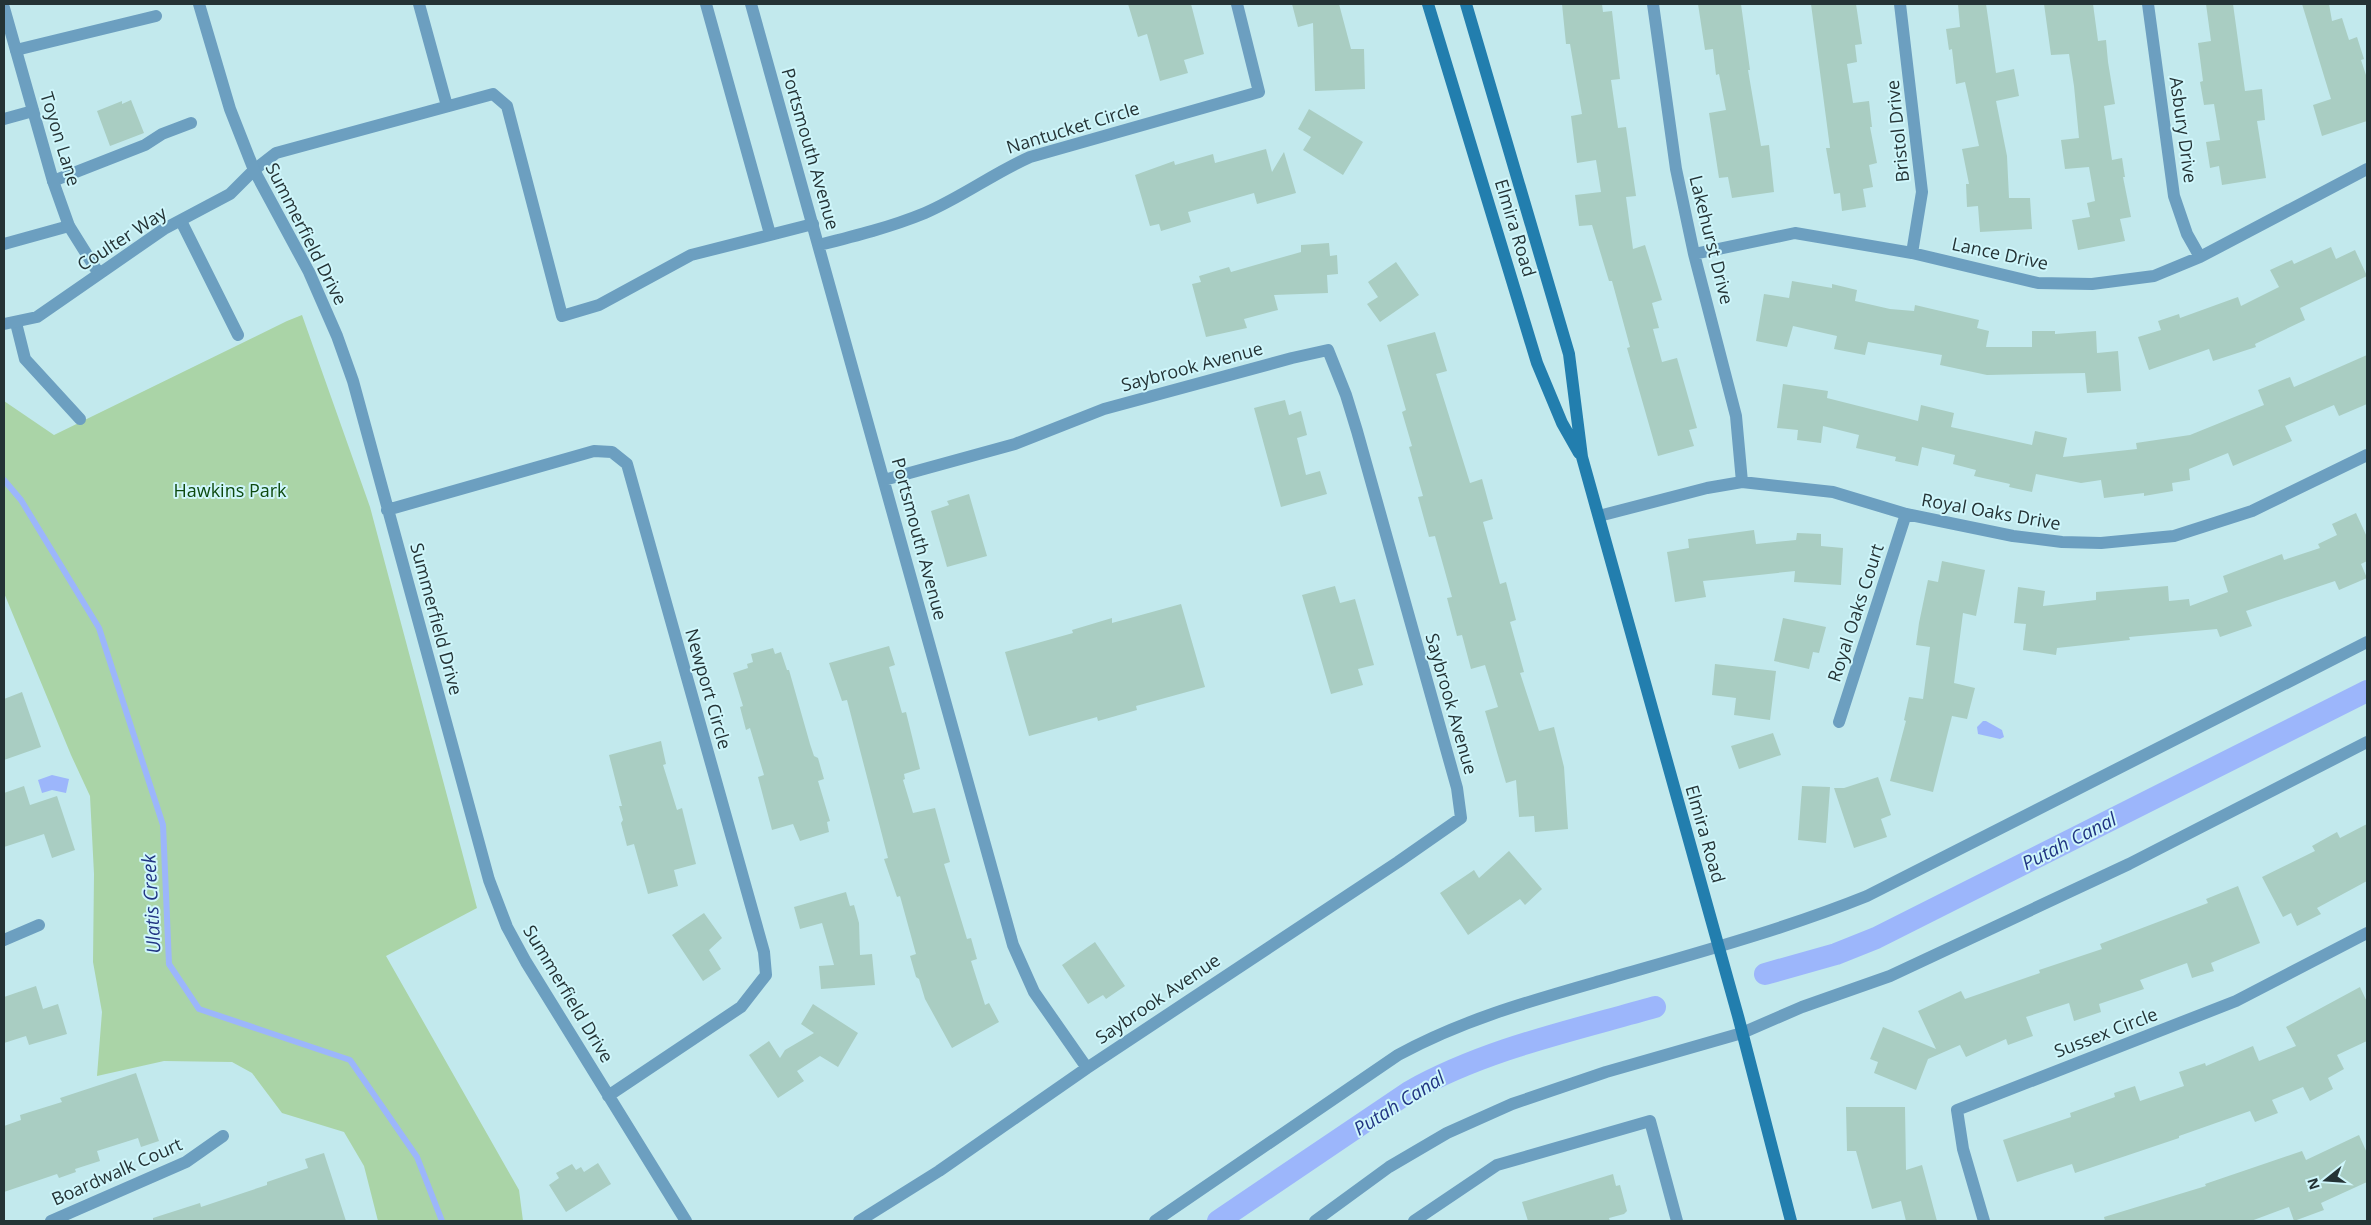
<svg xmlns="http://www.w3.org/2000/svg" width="2371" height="1225" font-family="'Open Sans',sans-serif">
	<rect width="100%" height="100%" fill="#c2e9ed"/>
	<path fill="#aad4a7" d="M 302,315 L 370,507 L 477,908 L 386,956 L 519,1190 L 523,1221 L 378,1221 L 364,1166 L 344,1132 L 282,1113 L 252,1073 L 232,1062 L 164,1061 L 97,1076 L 102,1012 L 93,962 L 94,874 L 90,796 L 71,755 L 4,593 L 4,401 L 54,435 L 287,321 Z"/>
	<path fill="#9cb6fb" d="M 1983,721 L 1986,721 L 2002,730 L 2004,737 L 2000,739 L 1978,734 L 1977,727 Z
		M 52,775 L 69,779 L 66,793 L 52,790 L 42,793 L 38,780 Z"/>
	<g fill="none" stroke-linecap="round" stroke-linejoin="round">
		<path stroke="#9cb6fb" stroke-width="6" d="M 4,480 L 21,500 L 99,628 L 163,825 L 169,964 L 199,1009 L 350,1060 L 417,1157 L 442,1221"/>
		<path stroke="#9cb6fb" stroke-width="22" d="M 1765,974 L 1836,954 L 1876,938 L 2367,691
			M 1218,1221 L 1409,1092 C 1485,1049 1571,1031 1655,1007"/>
	</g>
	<path fill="#a9cdc2" d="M 1128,4 L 1191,4 L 1204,54 L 1184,60 L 1188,73 L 1160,81 L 1147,34 L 1138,37 Z
		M 1292,4 L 1339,4 L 1351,49 L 1364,49 L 1365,89 L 1315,91 L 1313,23 L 1298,27 Z
		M 1562,4 L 1602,4 L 1603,12 L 1612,11 L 1620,79 L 1611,80 L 1618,128 L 1626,127 L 1636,196 L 1626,197 L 1633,249 L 1645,245 L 1662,300 L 1652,303 L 1659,328 L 1653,329 L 1662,362 L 1677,358 L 1697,428 L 1689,430 L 1694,446 L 1658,456 L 1627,348 L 1630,347 L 1612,281 L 1609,281 L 1592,225 L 1579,226 L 1575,195 L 1601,192 L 1596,160 L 1577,163 L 1571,116 L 1582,114 L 1570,44 L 1566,44 Z
		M 1698,4 L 1741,4 L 1750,70 L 1748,70 L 1761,146 L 1769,145 L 1774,192 L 1732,198 L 1728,177 L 1719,178 L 1709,113 L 1726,110 L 1719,74 L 1716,75 L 1713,49 L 1705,50 Z
		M 1811,4 L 1856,4 L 1862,44 L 1855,45 L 1857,62 L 1847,64 L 1853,103 L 1869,101 L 1872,127 L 1870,127 L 1877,163 L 1869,165 L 1873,187 L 1863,189 L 1866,207 L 1842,211 L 1840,193 L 1834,194 L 1826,148 L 1830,148 Z
		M 1958,4 L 1986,4 L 1996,73 L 2014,69 L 2019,96 L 1996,101 L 2007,156 L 2009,198 L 2030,198 L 2032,229 L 1980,232 L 1978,206 L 1967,207 L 1966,184 L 1969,184 L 1962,149 L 1979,146 L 1965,82 L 1956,84 L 1952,49 L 1949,50 L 1946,29 L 1960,27 Z
		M 2044,4 L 2093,4 L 2098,41 L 2106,40 L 2108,62 L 2115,104 L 2104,106 L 2112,160 L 2122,158 L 2125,177 L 2123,177 L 2131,217 L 2120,219 L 2125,241 L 2078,250 L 2072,220 L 2090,217 L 2087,203 L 2095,201 L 2089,167 L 2065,169 L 2061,140 L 2079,138 L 2074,86 L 2069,54 L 2051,55 Z
		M 2206,4 L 2233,4 L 2245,91 L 2262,89 L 2265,120 L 2257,121 L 2266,178 L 2222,185 L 2219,166 L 2210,168 L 2206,142 L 2220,140 L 2214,104 L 2204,105 L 2200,82 L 2203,81 L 2198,43 L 2211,41 Z
		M 2302,4 L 2329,4 L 2332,21 L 2342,18 L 2349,40 L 2357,37 L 2364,59 L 2361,60 L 2367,78 L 2367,121 L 2322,136 L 2313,105 L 2331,99 Z
		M 131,100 L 144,133 L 110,146 L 97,111 L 122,101 L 122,104 Z
		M 1309,109 L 1363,142 L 1343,175 L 1303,150 L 1311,137 L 1298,129 Z
		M 1266,149 L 1272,172 L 1284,152 L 1296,193 L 1257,204 L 1254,193 L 1188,212 L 1191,222 L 1161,231 L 1159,224 L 1150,226 L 1135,175 L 1174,161 L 1175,165 L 1213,154 L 1215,163 Z
		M 1329,243 L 1330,256 L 1337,255 L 1338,274 L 1327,275 L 1328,293 L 1274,295 L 1278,310 L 1244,319 L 1247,328 L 1206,337 L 1192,284 L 1201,282 L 1199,276 L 1229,267 L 1231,272 L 1301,252 L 1301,245 Z
		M 2331,247 L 2336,259 L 2355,250 L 2367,276 L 2300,308 L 2305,320 L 2255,344 L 2256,347 L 2213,361 L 2209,349 L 2149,370 L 2138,337 L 2161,330 L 2158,321 L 2179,314 L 2180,318 L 2238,297 L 2241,306 L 2279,287 L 2270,270 L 2292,260 L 2294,264 Z
		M 1396,262 L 1419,295 L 1380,322 L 1367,304 L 1378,297 L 1368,282 Z
		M 1792,281 L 1832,288 L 1832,284 L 1857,290 L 1855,301 L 1890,309 L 1914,311 L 1915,305 L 1979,320 L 1977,328 L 1989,331 L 1986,347 L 2032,347 L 2032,331 L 2055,331 L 2055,334 L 2096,331 L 2097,353 L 2118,351 L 2121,391 L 2087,393 L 2085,373 L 1987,375 L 1940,365 L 1942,355 L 1868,342 L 1865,355 L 1834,349 L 1837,336 L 1793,326 L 1787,347 L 1756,341 L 1764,294 L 1789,298 Z
		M 1435,332 L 1447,371 L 1436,374 L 1470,483 L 1482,479 L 1493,519 L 1483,522 L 1500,584 L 1506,582 L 1516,620 L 1510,622 L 1524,672 L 1520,673 L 1539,731 L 1554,727 L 1564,767 L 1568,829 L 1535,832 L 1534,816 L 1519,817 L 1516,780 L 1506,783 L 1485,711 L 1498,707 L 1485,665 L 1471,669 L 1462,635 L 1457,636 L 1447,598 L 1452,597 L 1435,536 L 1429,537 L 1418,497 L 1423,496 L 1409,447 L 1412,446 L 1402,412 L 1406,410 L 1387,345 Z
		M 2367,355 L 2367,404 L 2339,416 L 2334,405 L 2285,426 L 2292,441 L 2233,466 L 2228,453 L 2189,469 L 2190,480 L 2172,483 L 2173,491 L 2144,496 L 2144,493 L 2104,498 L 2101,480 L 2081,483 L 2036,474 L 2032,492 L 2009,487 L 2010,484 L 1974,476 L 1976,470 L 1953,464 L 1955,455 L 1922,447 L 1918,466 L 1895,461 L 1896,457 L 1856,448 L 1859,435 L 1823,426 L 1821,443 L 1797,440 L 1798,430 L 1777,428 L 1783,384 L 1828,391 L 1827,398 L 1918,421 L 1921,405 L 1954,413 L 1951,427 L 2032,445 L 2035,431 L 2067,438 L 2063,457 L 2137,449 L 2136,443 L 2190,435 L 2264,405 L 2258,390 L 2290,377 L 2294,387 Z
		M 1285,400 L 1289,415 L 1301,411 L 1307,435 L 1297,438 L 1306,475 L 1320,471 L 1327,494 L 1281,507 L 1254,408 Z
		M 969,494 L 987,556 L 947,567 L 931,511 L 949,505 L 947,501 Z
		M 2356,513 L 2367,537 L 2367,561 L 2361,564 L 2367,578 L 2339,590 L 2335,581 L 2246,611 L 2252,626 L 2220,637 L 2217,629 L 2129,637 L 2130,640 L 2057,648 L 2056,655 L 2023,650 L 2026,624 L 2014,623 L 2018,587 L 2045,591 L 2043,606 L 2096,600 L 2096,592 L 2168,586 L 2169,601 L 2189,599 L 2190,606 L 2228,592 L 2223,576 L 2282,554 L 2284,560 L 2320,548 L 2318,544 L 2337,535 L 2332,524 Z
		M 1754,530 L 1756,544 L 1796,540 L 1797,533 L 1821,534 L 1821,546 L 1843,548 L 1841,585 L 1794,582 L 1795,571 L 1703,581 L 1706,597 L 1675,602 L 1667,552 L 1689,548 L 1688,539 Z
		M 1942,561 L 1985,570 L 1976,616 L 1963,613 L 1954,683 L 1975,688 L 1967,719 L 1952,716 L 1933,792 L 1890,781 L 1906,721 L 1904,720 L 1909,697 L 1923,699 L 1930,647 L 1916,645 L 1919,623 L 1928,580 L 1938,582 Z
		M 1335,586 L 1340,603 L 1355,599 L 1374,665 L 1358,669 L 1363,685 L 1331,694 L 1302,595 Z
		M 1181,604 L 1205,687 L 1136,706 L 1137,710 L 1098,721 L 1097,717 L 1029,736 L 1005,652 L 1073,633 L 1072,630 L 1112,618 L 1112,623 Z
		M 1783,618 L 1826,627 L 1819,653 L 1813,652 L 1809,669 L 1774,661 Z
		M 889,646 L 895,665 L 889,667 L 902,713 L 906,712 L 920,769 L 904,774 L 905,779 L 903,780 L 913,813 L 935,808 L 950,862 L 944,864 L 967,939 L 971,938 L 977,959 L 971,961 L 985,1005 L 989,1003 L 999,1022 L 952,1048 L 925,999 L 919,979 L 916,977 L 910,956 L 916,954 L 900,896 L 897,897 L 884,859 L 888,858 L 847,700 L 842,701 L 829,663 Z
		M 773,648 L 775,654 L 781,652 L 787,670 L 789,670 L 810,744 L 814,756 L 818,758 L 824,779 L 818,781 L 830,821 L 827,822 L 829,832 L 800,841 L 793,824 L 772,830 L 758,777 L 764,775 L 750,728 L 746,730 L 740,707 L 743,706 L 733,673 L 748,668 L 747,664 L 753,662 L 751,654 Z
		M 1715,664 L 1776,671 L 1770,720 L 1734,715 L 1736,698 L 1712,695 Z
		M 22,692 L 41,747 L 4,760 L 4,699 Z
		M 1773,733 L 1781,755 L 1739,769 L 1731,746 Z
		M 661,741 L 666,764 L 663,765 L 677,810 L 682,808 L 696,864 L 674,870 L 678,886 L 648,894 L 634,844 L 627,846 L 621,823 L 623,820 L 619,806 L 622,806 L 609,755 Z
		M 1878,777 L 1891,815 L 1881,819 L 1887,837 L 1854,848 L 1834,788 L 1844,788 Z
		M 24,786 L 30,805 L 57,796 L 75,850 L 52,858 L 44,834 L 4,847 L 4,793 Z
		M 1802,786 L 1830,787 L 1826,843 L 1798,840 Z
		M 2367,824 L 2367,881 L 2317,908 L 2321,914 L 2297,926 L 2291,913 L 2283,917 L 2262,877 L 2315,851 L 2312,846 L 2337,832 L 2340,838 Z
		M 1509,851 L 1542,889 L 1525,905 L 1520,899 L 1468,935 L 1440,893 L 1474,870 L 1479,878 Z
		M 2238,886 L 2260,943 L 2211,963 L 2214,971 L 2192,978 L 2187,963 L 2140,980 L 2144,989 L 2099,1004 L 2101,1012 L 2074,1021 L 2069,1003 L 2026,1017 L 2033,1036 L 2008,1045 L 2006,1039 L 1966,1057 L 1960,1045 L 1928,1059 L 1916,1090 L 1874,1073 L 1878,1062 L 1870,1059 L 1883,1027 L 1936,1049 L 1918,1011 L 1961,991 L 1965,999 L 2040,973 L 2039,970 L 2102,949 L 2100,944 L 2208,903 L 2206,899 Z
		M 846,892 L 850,906 L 854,905 L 859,923 L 860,955 L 872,954 L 875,985 L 821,989 L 819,966 L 834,965 L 822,923 L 800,929 L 794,907 Z
		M 704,913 L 722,938 L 709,950 L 721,969 L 703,981 L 672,935 Z
		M 1095,942 L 1125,986 L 1106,999 L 1103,995 L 1088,1004 L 1062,965 Z
		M 36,986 L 43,1009 L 58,1004 L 67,1034 L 29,1045 L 26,1036 L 4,1043 L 4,997 Z
		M 2360,987 L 2367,1002 L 2367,1041 L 2337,1055 L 2344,1069 L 2328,1078 L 2333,1089 L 2310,1101 L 2303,1087 L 2272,1100 L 2278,1113 L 2255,1122 L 2250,1111 L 2179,1136 L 2179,1138 L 2075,1173 L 2072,1164 L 2017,1182 L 2003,1140 L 2071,1117 L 2070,1113 L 2115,1097 L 2114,1093 L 2135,1086 L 2140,1101 L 2184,1086 L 2179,1072 L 2205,1063 L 2206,1066 L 2253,1046 L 2259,1061 L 2296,1046 L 2286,1027 Z
		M 813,1004 L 858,1033 L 838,1067 L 820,1056 L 797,1071 L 804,1081 L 778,1098 L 749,1055 L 769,1041 L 780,1058 L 785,1050 L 814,1033 L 801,1024 Z
		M 136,1073 L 159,1141 L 141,1147 L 138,1138 L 97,1151 L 100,1161 L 75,1169 L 76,1172 L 59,1178 L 57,1174 L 4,1192 L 4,1126 L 21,1120 L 20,1115 L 62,1102 L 60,1098 Z
		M 1846,1107 L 1905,1107 L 1906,1170 L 1922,1165 L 1937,1221 L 1906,1221 L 1901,1201 L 1872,1209 L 1856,1151 L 1847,1151 Z
		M 2359,1135 L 2367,1153 L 2367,1182 L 2321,1203 L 2324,1210 L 2294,1221 L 2289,1207 L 2251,1221 L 2105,1221 L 2104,1217 L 2206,1186 L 2205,1184 L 2302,1151 L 2306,1160 Z
		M 324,1153 L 346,1221 L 153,1221 L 153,1218 L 200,1203 L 201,1207 L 267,1185 L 267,1182 L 308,1168 L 305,1159 Z
		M 598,1163 L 611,1184 L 566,1212 L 549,1185 L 559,1178 L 556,1173 L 572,1164 L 576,1170 L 581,1167 L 584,1172 Z
		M 1613,1174 L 1616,1186 L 1620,1185 L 1627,1211 L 1624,1214 L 1609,1218 L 1610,1221 L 1528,1221 L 1522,1202 Z"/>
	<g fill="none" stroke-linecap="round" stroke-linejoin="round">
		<path stroke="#6c9fc0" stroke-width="12" d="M 419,4 L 447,106
			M 706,4 L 770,234
			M 16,50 L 156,16
			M 4,119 L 33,111
			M 254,170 L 276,153 L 493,94 L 507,106 L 562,316 L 599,305 L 691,255 L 813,224
			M 53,181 L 145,145 L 162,134 L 191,123
			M 181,221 L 238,335
			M 4,244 L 69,226
			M 16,323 L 25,359 L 80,419
			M 1155,1221 L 1398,1055 C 1462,1020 1530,1001 1600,981 C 1689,955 1780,931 1867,896 L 2367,642
			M 1315,1221 L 1389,1167 L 1447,1133 L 1512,1104 L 1606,1072 L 1742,1033 L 1802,1007 L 1890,976 L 2129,864 L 2367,742
			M 1414,1221 L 1497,1165 L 1650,1121 L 1677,1221"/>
		<path stroke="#6c9fc0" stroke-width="12" d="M 199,4 L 230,109 L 254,170 L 309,272 L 337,336 L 353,381 L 489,880 L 507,927 L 526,962 L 686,1221
			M 751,4 L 1013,945 L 1034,992 L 1087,1068
			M 1653,4 L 1676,169 L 1694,254 L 1736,416 L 1742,482
			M 1900,4 L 1922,192 L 1912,253
			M 2148,4 L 2174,196 L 2187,234 L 2200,257
			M 4,8 L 53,181 L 69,226 L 99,274
			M 819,245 C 855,236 891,227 925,213 C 962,197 994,173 1030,157 L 1259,92 L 1237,4
			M 1694,254 L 1795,233 L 1912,253 L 2038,283 L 2092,284 L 2154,276 L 2200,257 L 2367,169
			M 4,324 L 37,317 L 164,229 L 230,194 L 254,170
			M 387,510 L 594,451 L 612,452 L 627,464 L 764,952 L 766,975 L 741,1007 L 608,1096
			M 1599,516 L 1707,488 L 1742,482 L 1833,492 L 1906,514 L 2013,536 L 2062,542 L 2101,543 L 2174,536 L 2252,511 L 2367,455
			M 1839,722 L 1906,514
			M 4,940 L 39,925
			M 51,1221 L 186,1162 L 223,1136
			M 859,1221 L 939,1171 L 1087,1068 L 1398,862 L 1461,818 L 1457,788 L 1357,431 L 1346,395 L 1328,350 L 1292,358 L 1104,409 L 1015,444 L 884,480
			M 1984,1221 L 1963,1149 L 1957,1110 L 2236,1001 L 2367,933"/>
		<path stroke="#227eae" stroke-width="12" d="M 1428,4 L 1537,363 L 1562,423 L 1579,453
			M 1466,4 L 1569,354 L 1582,457 L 1738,1016 L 1791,1221"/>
	</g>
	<g text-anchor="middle" stroke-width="4" stroke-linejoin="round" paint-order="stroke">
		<g font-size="18" fill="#243335" stroke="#cff6fb">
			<text transform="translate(1073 128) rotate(-17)" y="6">Nantucket Circle</text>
			<text transform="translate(2183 130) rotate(82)" y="6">Asbury Drive</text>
			<text transform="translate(1898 131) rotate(-96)" y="6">Bristol Drive</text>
			<text transform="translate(60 139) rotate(73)" y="6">Toyon Lane</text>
			<text transform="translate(810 149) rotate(74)" y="6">Portsmouth Avenue</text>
			<text transform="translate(1515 228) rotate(73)" y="6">Elmira Road</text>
			<text transform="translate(306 234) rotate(63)" y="6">Summerfield Drive</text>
			<text transform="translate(122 239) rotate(-33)" y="6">Coulter Way</text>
			<text transform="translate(1711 240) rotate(76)" y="6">Lakehurst Drive</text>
			<text transform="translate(2000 254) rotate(12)" y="6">Lance Drive</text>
			<text transform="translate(1192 367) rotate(-15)" y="6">Saybrook Avenue</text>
			<text transform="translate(1991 512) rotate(10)" y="6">Royal Oaks Drive</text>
			<text transform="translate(919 539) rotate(75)" y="6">Portsmouth Avenue</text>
			<text transform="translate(1856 613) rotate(-72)" y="6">Royal Oaks Court</text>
			<text transform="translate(436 619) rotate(75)" y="6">Summerfield Drive</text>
			<text transform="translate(708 689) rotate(74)" y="6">Newport Circle</text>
			<text transform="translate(1451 704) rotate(74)" y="6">Saybrook Avenue</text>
			<text transform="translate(1705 834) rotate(74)" y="6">Elmira Road</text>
			<text transform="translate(568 994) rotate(59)" y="6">Summerfield Drive</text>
			<text transform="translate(1158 999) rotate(-34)" y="6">Saybrook Avenue</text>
			<text transform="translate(2106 1033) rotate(-21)" y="6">Sussex Circle</text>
			<text transform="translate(117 1172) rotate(-24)" y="6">Boardwalk Court</text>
		</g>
		<g font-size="18" fill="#0e4a0f" stroke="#cff6fb">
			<text x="230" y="497">Hawkins Park</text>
		</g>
		<g font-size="19" font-style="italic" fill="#213583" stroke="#cff6fb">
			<text transform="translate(2069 841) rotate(-27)" y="7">Putah Canal</text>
			<text transform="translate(151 904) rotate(-93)" y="7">Ulatis Creek</text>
			<text transform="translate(1399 1103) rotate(-32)" y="7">Putah Canal</text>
		</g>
	</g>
	<rect width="2371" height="1225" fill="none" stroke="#243335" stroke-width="10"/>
	<g transform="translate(2326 1180) rotate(253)" stroke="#cff6fb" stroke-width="4" paint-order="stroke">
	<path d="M0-4L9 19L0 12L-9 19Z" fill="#243335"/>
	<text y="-8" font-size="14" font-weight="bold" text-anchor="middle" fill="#243335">N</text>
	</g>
</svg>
